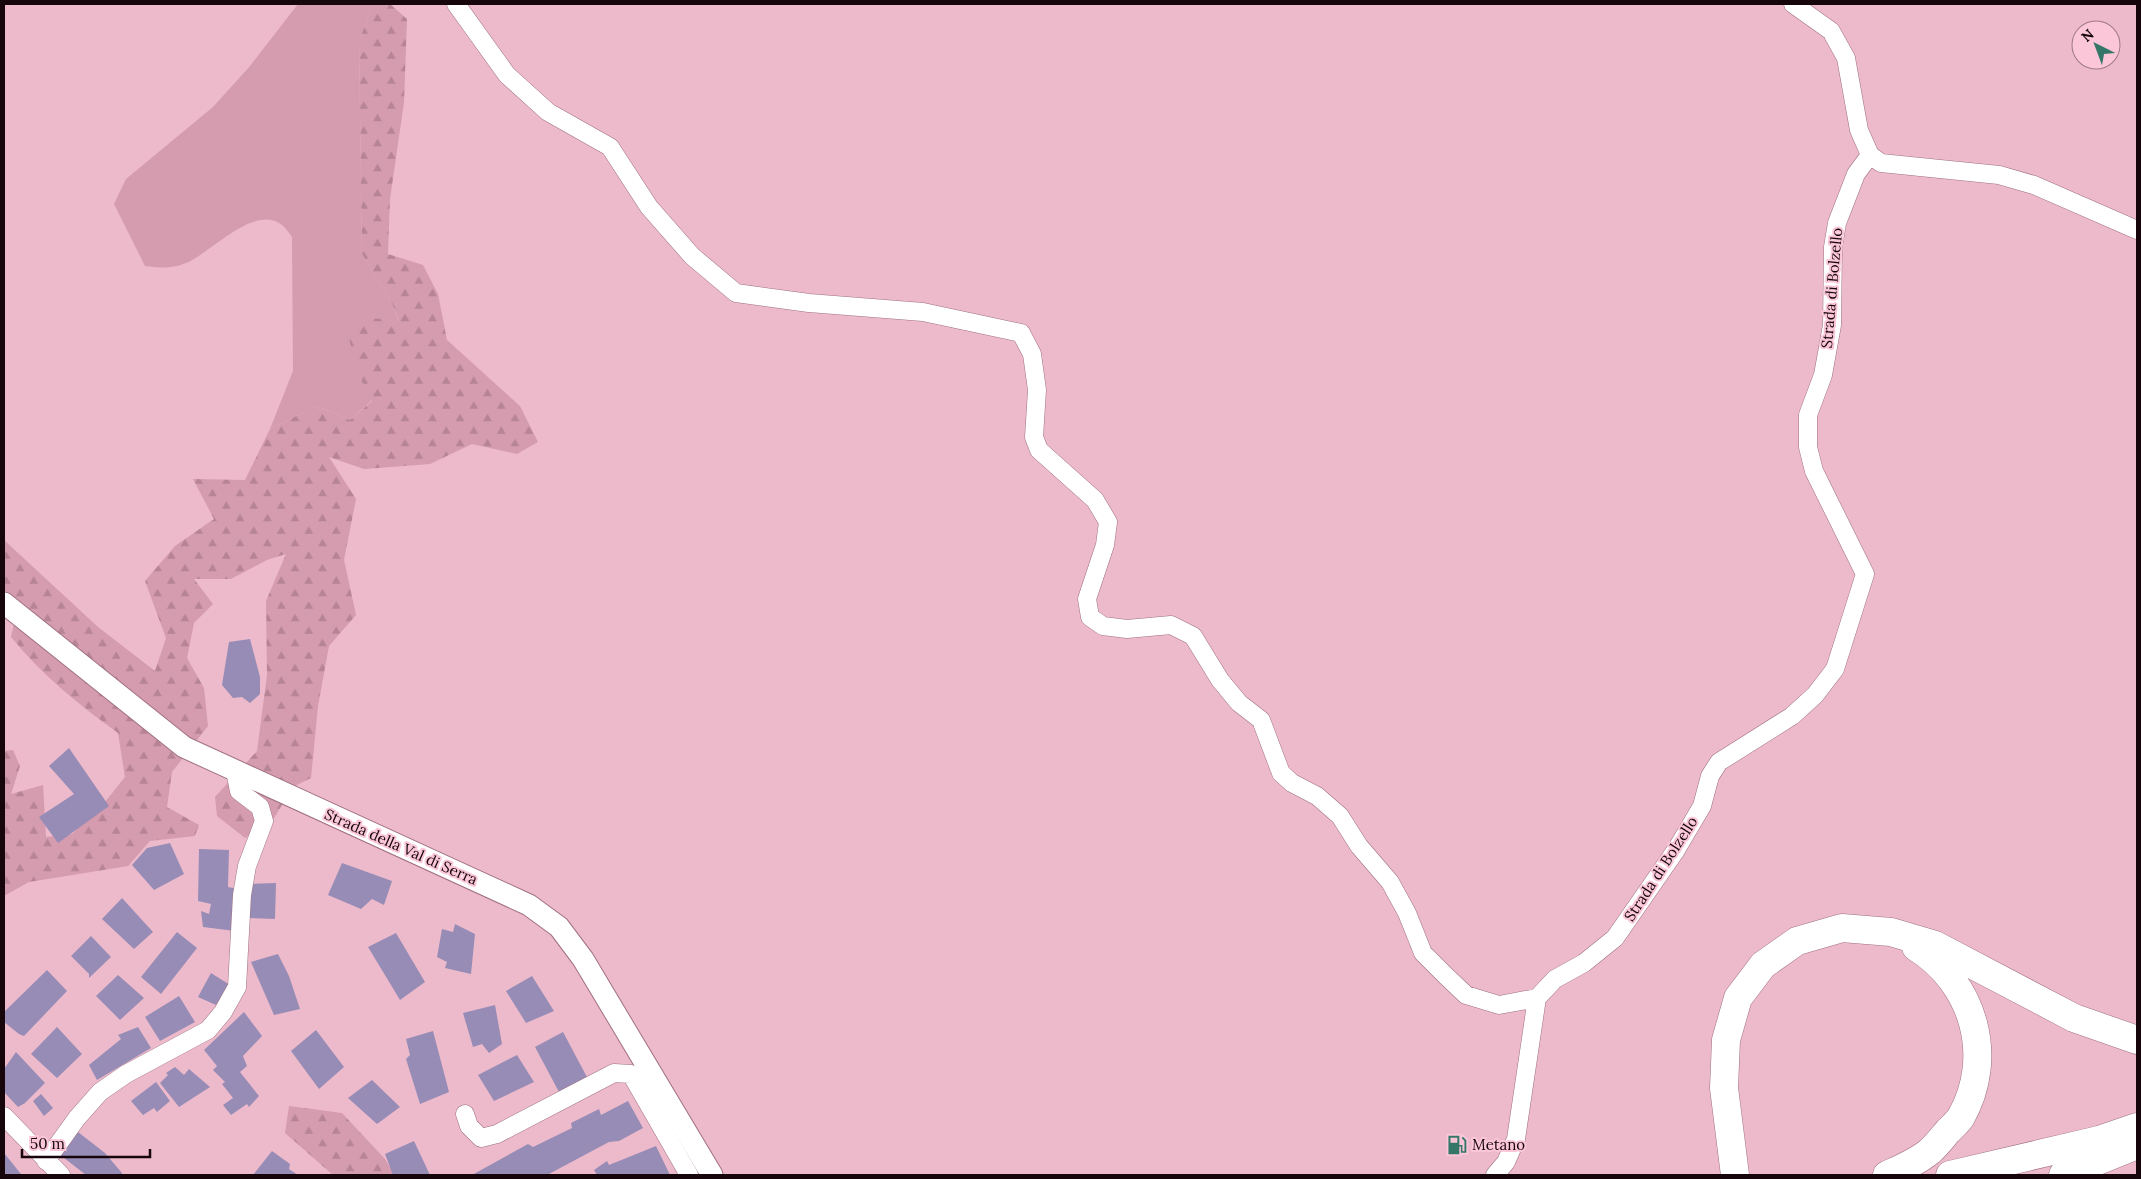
<svg xmlns="http://www.w3.org/2000/svg" width="2141" height="1179" font-family="Lora,serif">
	<defs>
		<pattern id="forest-firs" width="22" height="20" patternUnits="userSpaceOnUse" patternTransform="scale(1.25)"><rect width="22" height="20" fill="#d59baf"/><path d="M5 1l3.5 6h-7zM16 11l3.5 6h-7z" fill="#b68495"/></pattern>
	</defs>
	<rect width="100%" height="100%" fill="#edbacb"/>
	<path fill="#d59baf" d="M 298,4 L 374,4 L 359,40 L 362,254 L 390,299 L 399,322 L 373,318 L 357,372 L 372,400 L 350,420 L 317,406 L 270,429 L 293,371 L 292,237 C 289,233 286,228 282,225 C 254,203 210,254 186,263 C 171,269 160,268 145,266 L 114,204 L 126,179 L 213,107 L 250,66 Z"/>
	<path fill="url(#forest-firs)" d="M 374,4 L 390,4 L 407,19 L 404,102 L 390,199 L 388,254 L 423,265 L 438,294 L 447,340 L 520,406 L 538,442 L 517,454 L 472,444 L 430,464 L 364,469 L 329,457 L 356,499 L 344,560 L 356,615 L 329,646 L 318,706 L 311,778 L 293,787 L 271,823 L 245,838 L 217,816 L 215,797 L 257,751 L 267,675 L 266,601 L 286,554 L 267,560 L 231,579 L 194,579 L 213,604 L 194,623 L 187,658 L 204,688 L 208,726 L 172,772 L 167,807 L 199,825 L 195,836 L 150,841 L 128,866 L 29,882 L 4,896 L 4,751 L 13,750 L 20,766 L 11,794 L 43,785 L 46,837 L 72,834 L 105,802 L 125,777 L 118,733 C 79,705 41,674 11,637 L 18,605 L 4,591 L 4,540 L 98,627 L 155,671 L 166,638 L 145,581 L 175,546 L 214,519 L 193,479 L 245,480 L 270,429 L 317,406 L 350,420 L 372,401 L 357,372 L 347,329 L 373,318 L 399,321 L 390,299 L 362,254 L 359,40 Z
		M 289,1106 L 342,1113 L 385,1159 L 395,1175 L 333,1175 L 285,1133 Z"/>
	<path fill="#978cb6" d="M 250,639 L 260,677 L 260,694 L 250,703 L 242,697 L 233,698 L 222,685 L 229,642 Z
		M 69,748 L 109,806 L 58,843 L 39,817 L 74,794 L 49,766 Z
		M 170,843 L 184,874 L 154,890 L 132,865 L 147,848 Z
		M 199,849 L 229,850 L 228,887 L 238,889 L 235,931 L 203,927 L 201,911 L 209,914 L 211,904 L 198,901 Z
		M 342,863 L 392,881 L 384,905 L 372,899 L 361,909 L 328,895 Z
		M 276,883 L 275,919 L 250,918 L 250,884 Z
		M 122,898 L 153,932 L 134,949 L 102,919 Z
		M 455,924 L 475,934 L 471,974 L 445,968 L 447,962 L 437,957 L 442,929 L 453,932 Z
		M 177,932 L 197,948 L 161,994 L 141,977 Z
		M 396,933 L 425,982 L 400,1000 L 368,947 Z
		M 91,936 L 111,957 L 89,978 L 89,974 L 71,956 Z
		M 278,954 L 289,976 L 300,1009 L 274,1015 L 251,962 Z
		M 47,970 L 67,991 L 24,1036 L 19,1034 L 4,1022 L 4,1012 Z
		M 211,973 L 230,985 L 216,1005 L 198,997 Z
		M 118,975 L 144,998 L 120,1020 L 96,996 Z
		M 532,976 L 554,1011 L 526,1023 L 506,991 Z
		M 179,996 L 195,1022 L 160,1041 L 145,1017 Z
		M 495,1005 L 502,1044 L 489,1053 L 482,1044 L 473,1047 L 463,1013 Z
		M 244,1012 L 262,1036 L 243,1056 L 247,1066 L 240,1072 L 259,1096 L 249,1107 L 247,1104 L 231,1115 L 223,1105 L 233,1098 L 222,1084 L 225,1082 L 213,1070 L 217,1066 L 204,1050 Z
		M 57,1027 L 82,1054 L 57,1078 L 31,1054 Z
		M 138,1027 L 151,1048 L 97,1080 L 89,1065 L 121,1039 L 118,1035 Z
		M 316,1030 L 344,1067 L 319,1089 L 291,1051 Z
		M 433,1031 L 449,1092 L 420,1104 L 406,1059 L 410,1055 L 406,1039 Z
		M 563,1032 L 588,1079 L 559,1092 L 535,1047 Z
		M 16,1052 L 45,1083 L 25,1103 L 18,1107 L 4,1092 L 4,1069 Z
		M 517,1055 L 534,1082 L 494,1101 L 478,1075 Z
		M 175,1067 L 184,1075 L 189,1069 L 210,1087 L 179,1107 L 160,1083 L 168,1075 L 166,1073 Z
		M 372,1080 L 400,1107 L 377,1124 L 348,1098 Z
		M 156,1082 L 170,1101 L 157,1112 L 154,1108 L 143,1115 L 131,1101 Z
		M 41,1094 L 53,1108 L 44,1116 L 33,1101 Z
		M 628,1101 L 643,1128 L 619,1141 L 609,1142 L 547,1175 L 472,1175 L 528,1144 L 533,1147 L 572,1128 L 571,1123 L 599,1109 L 601,1115 Z
		M 78,1132 L 105,1153 L 122,1173 L 122,1175 L 86,1175 L 59,1154 Z
		M 414,1141 L 430,1175 L 393,1175 L 385,1154 Z
		M 656,1146 L 670,1175 L 597,1175 L 594,1170 L 607,1161 L 609,1165 Z
		M 272,1151 L 290,1164 L 289,1169 L 298,1175 L 253,1175 Z
		M 4,1153 L 21,1174 L 4,1175 Z"/>
	<g fill="none" stroke-linecap="round" stroke-linejoin="round">
		<defs>
			<path id="minor" d="M 456,4 L 507,75 L 548,112 L 610,147 L 649,207 L 692,256 L 736,293 L 809,303 L 923,312 L 1021,333 L 1032,354 L 1037,390 L 1034,437 L 1039,450 L 1095,500 L 1108,522 L 1105,545 L 1087,599 L 1090,617 L 1103,626 L 1127,629 L 1171,625 L 1193,636 L 1220,680 L 1239,703 L 1261,720 L 1281,773 L 1292,783 L 1317,796 L 1340,816 L 1359,846 L 1390,882 L 1407,913 L 1423,953 L 1446,976 L 1466,995 L 1499,1005 L 1537,998
				M 1793,4 L 1831,31 L 1846,58 L 1859,130 L 1870,155 L 1881,163 L 1999,175 L 2034,185 L 2137,230
				M 465,1114 L 469,1126 L 481,1138 L 497,1134 L 614,1073 L 631,1074 L 689,1175
				M 4,1116 L 61,1175
				M 46,1161 L 77,1118 L 100,1092 L 126,1074 L 208,1030 L 223,1012 L 237,987 L 242,895 L 247,866 L 264,821 L 260,807 L 239,791 L 235,771
				M 1495,1175 L 1506,1162 L 1516,1139 L 1537,998 L 1555,979 L 1584,963 L 1615,938 L 1676,850 L 1702,806 L 1710,776 L 1719,762 L 1792,716 L 1815,695 L 1835,669 L 1865,574 L 1814,471 L 1808,447 L 1808,415 L 1823,375 L 1832,325 L 1833,247 L 1837,223 L 1856,174 L 1870,155"/>
			<path id="tertiary" d="M 4,603 L 184,747 L 529,905 L 559,927 L 583,959 L 712,1175"/>
			<path id="trunk" d="M 1735,1175 L 1724,1088 L 1726,1040 L 1738,998 L 1763,965 L 1797,941 L 1842,928 L 1891,932 L 1935,945 L 2074,1018 L 2137,1040
				M 1887,1175 C 1900,1169 1919,1161 1930,1151 C 1937,1145 1942,1138 1948,1131 C 1952,1127 1958,1122 1961,1117 C 1995,1057 1974,983 1916,947
				M 1950,1175 L 2099,1140 L 2137,1127
				M 2063,1175 L 2137,1145"/>
		</defs>
		<use href="#minor" stroke="#9f7080" stroke-width="19"/>
		<use href="#tertiary" stroke="#9f7080" stroke-width="23"/>
		<use href="#trunk" stroke="#9f7080" stroke-width="29"/>
		<use href="#minor" stroke="#fff" stroke-width="18"/>
		<use href="#tertiary" stroke="#fff" stroke-width="21"/>
		<use href="#trunk" stroke="#fff" stroke-width="28"/>
	</g>
	<defs>
		<symbol id="fuel-bare" viewBox="-9 -9 18 18"><path d="M-5.5-6h7V0h2V4h1.3V-2.5L3-4.5l.8-.8L6-3V5H2.5V1h-1V6h-7ZM-4.2-4.7v3.2H.2V-4.7Z" fill="#347668" stroke="#fbc7d8" stroke-width="2.5" paint-order="stroke"/></symbol>
	</defs>
	<g fill-rule="evenodd">
		<use href="#fuel-bare" x="1443" y="1131" width="28" height="28"/>
	</g>
	<g text-anchor="middle" stroke-width="4" stroke-linejoin="round" paint-order="stroke">
		<g font-size="15" fill="#16060c" stroke="#fbc7d8">
			<text transform="translate(1832 288) rotate(-85)" y="5">Strada di Bolzello</text>
			<text transform="translate(401 847) rotate(24)" y="5">Strada della Val di Serra</text>
			<text transform="translate(1661 869) rotate(-57)" y="5">Strada di Bolzello</text>
		</g>
		<g font-size="15" fill="#16060c" stroke="#fbc7d8" text-anchor="start">
			<text x="1472" y="1150">Metano</text>
		</g>
	</g>
	<rect width="2141" height="1179" fill="none" stroke="#16060c" stroke-width="10"/>
	<g transform="translate(2096 45) rotate(318)"><circle r="24" fill="#fbc7d8" stroke="#9f7a86"/>
	<path d="M0-4L9 19L0 12L-9 19Z" fill="#347668"/>
	<text y="-8" font-size="14" font-weight="bold" text-anchor="middle" fill="#16060c">N</text>
	</g>
	<path d="M22 1149v8h128v-8" fill="none" stroke="#16060c" stroke-width="2.5"/>
	<text x="30" y="1149" font-size="15" fill="#16060c" stroke="#fbc7d8" stroke-width="4" paint-order="stroke">50 m</text>
</svg>
